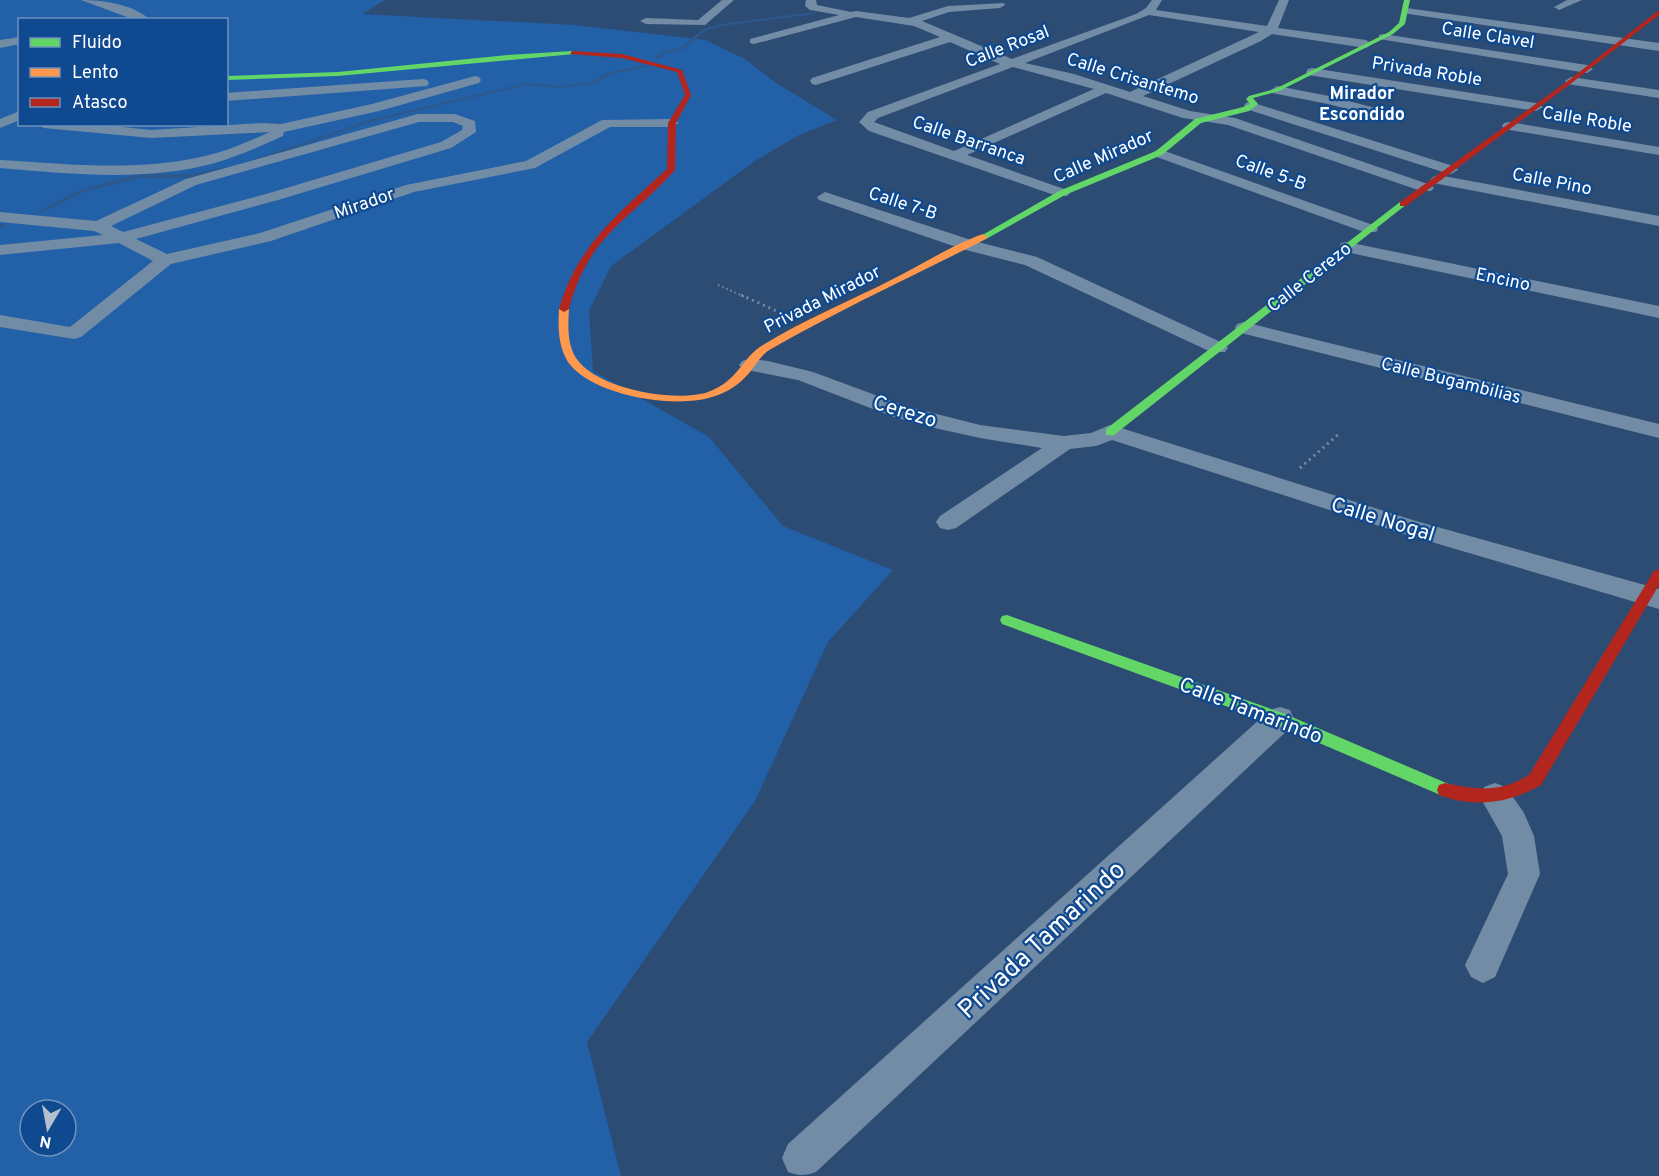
<svg xmlns="http://www.w3.org/2000/svg" width="1659" height="1176" font-family="Overpass,sans-serif">
	<rect width="100%" height="100%" fill="#2c4c73"/>
	<path fill="#2260a8" fill-rule="evenodd" d="M 0,0 L 385,0 L 362,14 L 575,25 L 705,40 L 745,59 L 776,83 L 837,120 L 799,135 L 755,161 L 611,266 L 589,311 L 593,371 L 709,437 L 783,526 L 893,570 L 828,642 L 755,801 L 587,1042 L 621,1176 L 0,1176 ZM 20,20 L 226,20 L 226,124 L 20,124 ZM 30,1110 L 66,1110 L 66,1146 L 30,1146 Z"/>
	<g fill="none" stroke-linecap="round" stroke-linejoin="round">
		<path fill="#2d588c" fill-rule="evenodd" d="M 815,12 L 816,14 L 721,26 L 705,31 L 684,49 L 666,53 L 659,59 L 655,58 L 664,51 L 682,47 L 703,29 L 720,24 Z
			M 646,65 L 648,67 L 612,74 L 593,84 L 558,88 L 526,85 L 371,122 L 255,162 L 250,161 L 369,120 L 526,83 L 558,86 L 592,82 L 609,72 Z
			M 219,168 L 221,169 L 221,171 L 194,178 L 139,178 L 81,193 L 42,213 L 37,212 L 77,191 L 139,174 L 194,174 Z
			M 0,224 L 4,224 L 5,225 L 0,228 Z"/>
		<path stroke="#738ca6" stroke-width="2" stroke-dasharray="1.5 3" stroke-linecap="butt" d="M 718,285 L 745,297"/>
		<path stroke="#738ca6" stroke-width="3" stroke-dasharray="2 4" stroke-linecap="butt" d="M 741,295 L 781,313
			M 1300,468 L 1340,433"/>
		<path fill="#738ca6" fill-rule="evenodd" d="M 81,0 C 101,0 132,4 148,18 L 135,20 Z
			M 722,0 L 734,0 L 705,25 L 646,24 L 640,21 L 646,18 L 698,20 Z
			M 806,0 L 816,0 L 817,5 L 851,12 L 856,11 L 909,18 L 948,6 L 1004,3 L 1005,5 L 1000,8 L 949,12 L 922,21 L 1012,59 L 1136,14 L 1146,8 L 1152,0 L 1162,0 L 1156,10 L 1267,26 L 1279,0 L 1289,0 L 1278,28 L 1366,40 L 1372,44 L 1366,48 L 1272,34 L 1261,41 L 1143,96 L 1190,111 L 1235,118 L 1431,185 L 1434,188 L 1431,191 L 1421,191 L 1228,125 L 1183,118 L 1106,93 L 967,155 L 1067,190 L 1070,193 L 1067,196 L 1057,196 L 869,131 L 859,122 L 868,112 L 1000,64 L 950,42 L 816,85 L 812,84 L 810,81 L 812,78 L 940,37 L 914,26 L 856,17 L 754,44 L 750,43 L 750,39 L 839,15 L 810,10 L 805,6 ZM 1149,15 L 1259,32 L 1130,92 L 1074,74 L 1025,63 ZM 1013,67 L 1094,89 L 954,151 L 874,122 L 878,118 Z
			M 1567,0 L 1582,0 L 1559,10 L 1554,7 Z
			M 1406,8 L 1659,43 L 1659,51 L 1402,13 L 1402,9 Z
			M 1383,34 L 1587,65 L 1593,69 L 1587,73 L 1379,39 L 1379,35 Z
			M 20,37 L 20,44 L 0,48 L 0,40 Z
			M 1312,68 L 1536,103 L 1543,107 L 1536,111 L 1308,75 L 1306,72 L 1308,69 Z
			M 475,76 L 479,77 L 481,80 L 479,83 L 379,111 L 284,132 L 283,136 C 261,146 238,156 215,163 C 145,182 71,174 0,168 L 0,160 C 68,164 138,172 205,156 C 228,151 249,141 270,132 L 151,138 L 44,128 L 37,124 L 94,124 L 151,130 L 261,123 L 281,124 L 372,104 Z
			M 1571,77 L 1659,90 L 1659,98 L 1567,84 L 1565,81 Z
			M 423,79 L 427,80 L 429,83 L 427,86 L 226,101 L 226,93 Z
			M 1277,86 L 1329,96 L 1391,112 L 1393,115 L 1386,119 L 1328,104 L 1272,93 L 1271,90 Z
			M 1251,102 L 1456,167 L 1458,170 L 1451,174 L 1446,173 L 1246,109 L 1244,106 L 1246,103 Z
			M 20,111 L 20,120 L 0,128 L 0,119 Z
			M 418,114 L 455,114 L 475,121 L 476,132 L 451,148 L 278,200 L 136,239 L 167,254 L 260,233 L 406,185 L 526,161 L 602,120 L 672,119 L 679,123 L 672,127 L 610,127 L 535,168 L 414,192 L 271,241 L 171,264 L 81,337 L 74,339 L 0,327 L 0,315 L 70,327 L 153,261 L 119,243 L 0,255 L 0,245 L 103,235 L 94,231 L 0,222 L 0,212 L 96,221 L 186,179 ZM 419,122 L 453,122 L 463,126 L 462,130 L 441,142 L 266,194 L 123,232 L 111,226 L 196,185 Z
			M 1509,122 L 1659,147 L 1659,155 L 1504,129 L 1502,126 L 1504,123 Z
			M 1159,149 L 1376,226 L 1378,229 L 1376,232 L 1364,232 L 1154,156 L 1152,153 Z
			M 1438,175 L 1659,216 L 1659,226 L 1433,183 L 1430,180 L 1433,177 Z
			M 825,192 L 974,241 L 1037,257 L 1225,344 L 1228,348 L 1225,352 L 1211,352 L 1025,265 L 962,249 L 819,200 L 817,197 Z
			M 1347,242 L 1659,306 L 1659,318 L 1341,251 L 1339,247 L 1341,243 Z
			M 1244,322 L 1659,424 L 1659,438 L 1237,332 L 1235,328 L 1237,324 Z
			M 749,359 L 768,361 L 813,372 L 905,406 L 980,425 L 1064,436 L 1091,433 L 1110,425 L 1118,427 L 1416,521 L 1659,589 L 1659,609 L 1401,533 L 1112,440 L 1096,446 L 1070,449 L 956,528 L 948,530 L 940,528 L 936,522 L 940,516 L 1042,448 L 980,438 L 930,427 L 891,416 L 798,380 L 742,369 L 739,365 L 742,361 Z
			M 1280,707 L 1290,710 L 1294,719 L 1290,728 L 816,1172 C 805,1176 799,1176 788,1172 L 782,1158 L 788,1144 L 1270,710 Z
			M 1495,783 L 1506,787 L 1524,813 L 1534,836 L 1540,874 L 1495,977 L 1483,983 L 1471,977 L 1465,965 L 1508,874 L 1502,836 L 1480,797 L 1484,787 Z"/>
		<path fill="#63d668" fill-rule="evenodd" d="M 1404,0 L 1410,0 L 1405,24 L 1393,34 L 1279,91 L 1253,98 L 1258,104 L 1249,111 L 1201,123 L 1162,155 L 1065,195 L 986,239 L 979,237 L 1059,191 L 1156,151 L 1195,119 L 1243,107 L 1250,104 L 1246,99 L 1249,96 L 1275,89 L 1389,32 L 1399,23 Z
			M 572,51 L 574,54 L 338,76 L 226,80 L 226,76 L 338,72 L 508,55 Z
			M 1400,202 L 1407,204 L 1114,435 L 1106,435 L 1106,429 Z
			M 1007,615 L 1285,714 L 1451,785 L 1453,790 L 1451,795 L 1445,797 L 1275,724 L 1002,624 L 1000,620 L 1002,616 Z"/>
		<path fill="#ff974d" fill-rule="evenodd" d="M 983,234 L 987,237 L 986,239 C 915,275 841,309 771,349 C 762,354 756,364 750,372 C 740,384 727,393 712,397 C 675,409 592,396 568,362 C 558,346 558,327 559,309 L 564,306 L 569,309 C 568,325 567,344 576,358 C 596,389 675,403 708,392 C 739,381 741,358 763,345 C 803,320 850,301 893,279 C 921,265 954,244 983,234 Z"/>
		<path fill="#b3261e" fill-rule="evenodd" d="M 1659,10 L 1659,15 L 1573,82 L 1406,206 L 1400,206 L 1400,202 L 1569,80 Z
			M 572,51 L 622,54 L 682,70 L 691,95 L 676,123 L 675,170 C 629,221 588,235 569,309 L 564,312 L 559,309 C 577,245 620,212 667,169 L 668,123 L 685,95 L 677,72 L 622,58 L 570,54 Z
			M 1659,569 L 1659,585 L 1541,785 C 1508,804 1475,808 1439,795 L 1437,790 L 1439,785 L 1445,783 C 1478,790 1499,793 1529,775 L 1654,571 Z"/>
	</g>
	<g text-anchor="middle" stroke-width="4.5" stroke-linejoin="round" paint-order="stroke">
		<g font-size="18" fill="#fff" stroke="#0f4990">
			<text transform="translate(1488 35) rotate(9)" y="6">Calle Clavel</text>
			<text transform="translate(1007 46) rotate(-21)" y="6">Calle Rosal</text>
			<text transform="translate(1427 71) rotate(9)" y="6">Privada Roble</text>
			<text transform="translate(1133 78) rotate(17)" y="6">Calle Crisantemo</text>
			<text transform="translate(1587 119) rotate(9)" y="6">Calle Roble</text>
			<text transform="translate(969 140) rotate(19)" y="6">Calle Barranca</text>
			<text transform="translate(1103 156) rotate(-24)" y="6">Calle Mirador</text>
			<text transform="translate(1271 172) rotate(20)" y="6">Calle 5-B</text>
			<text transform="translate(1552 181) rotate(11)" y="6">Calle Pino</text>
			<text transform="translate(364 203) rotate(-19)" y="6">Mirador</text>
			<text transform="translate(903 203) rotate(18)" y="6">Calle 7-B</text>
			<text transform="translate(1309 277) rotate(-38)" y="6">Calle Cerezo</text>
			<text transform="translate(1503 279) rotate(12)" y="6">Encino</text>
			<text transform="translate(822 299) rotate(-27)" y="6">Privada Mirador</text>
			<text transform="translate(1451 380) rotate(14)" y="6">Calle Bugambilias</text>
		</g>
		<g font-size="18" font-weight="bold" fill="#fff" stroke="#0f4990">
			<text x="1362" y="99">Mirador<tspan x="1362" dy="21">Escondido</tspan></text>
		</g>
		<g font-size="21" fill="#fff" stroke="#0f4990">
			<text transform="translate(905 411) rotate(17)" y="7">Cerezo</text>
			<text transform="translate(1383 519) rotate(17)" y="7">Calle Nogal</text>
			<text transform="translate(1251 710) rotate(21)" y="7">Calle Tamarindo</text>
		</g>
		<g font-size="26" fill="#fff" stroke="#0f4990">
			<text transform="translate(1041 939) rotate(-43)" y="9">Privada Tamarindo</text>
		</g>
	</g>
	<rect x="18" y="18" width="210" height="108" fill="#0f4990" stroke="#6f92bc" stroke-width="1.5"/>
	<rect x="30" y="38" width="30" height="9" fill="#63d668" stroke="#6f92bc" stroke-width="1.5"/>
	<text x="72" y="48" font-size="18" fill="#ffffff">Fluido</text>
	<rect x="30" y="68" width="30" height="9" fill="#ff974d" stroke="#6f92bc" stroke-width="1.5"/>
	<text x="72" y="78" font-size="18" fill="#ffffff">Lento</text>
	<rect x="30" y="98" width="30" height="9" fill="#b3261e" stroke="#6f92bc" stroke-width="1.5"/>
	<text x="72" y="108" font-size="18" fill="#ffffff">Atasco</text>
	<g transform="translate(48 1128) rotate(190)"><circle r="28" fill="#0f4990" stroke="#6f92bc" stroke-width="1.5"/>
	<path d="M0-4.5L10 22L0 15L-10 22Z" fill="#b5c0ce"/>
	<text y="-9" font-size="16" font-weight="bold" text-anchor="middle" fill="#ffffff">N</text>
	</g>
</svg>
